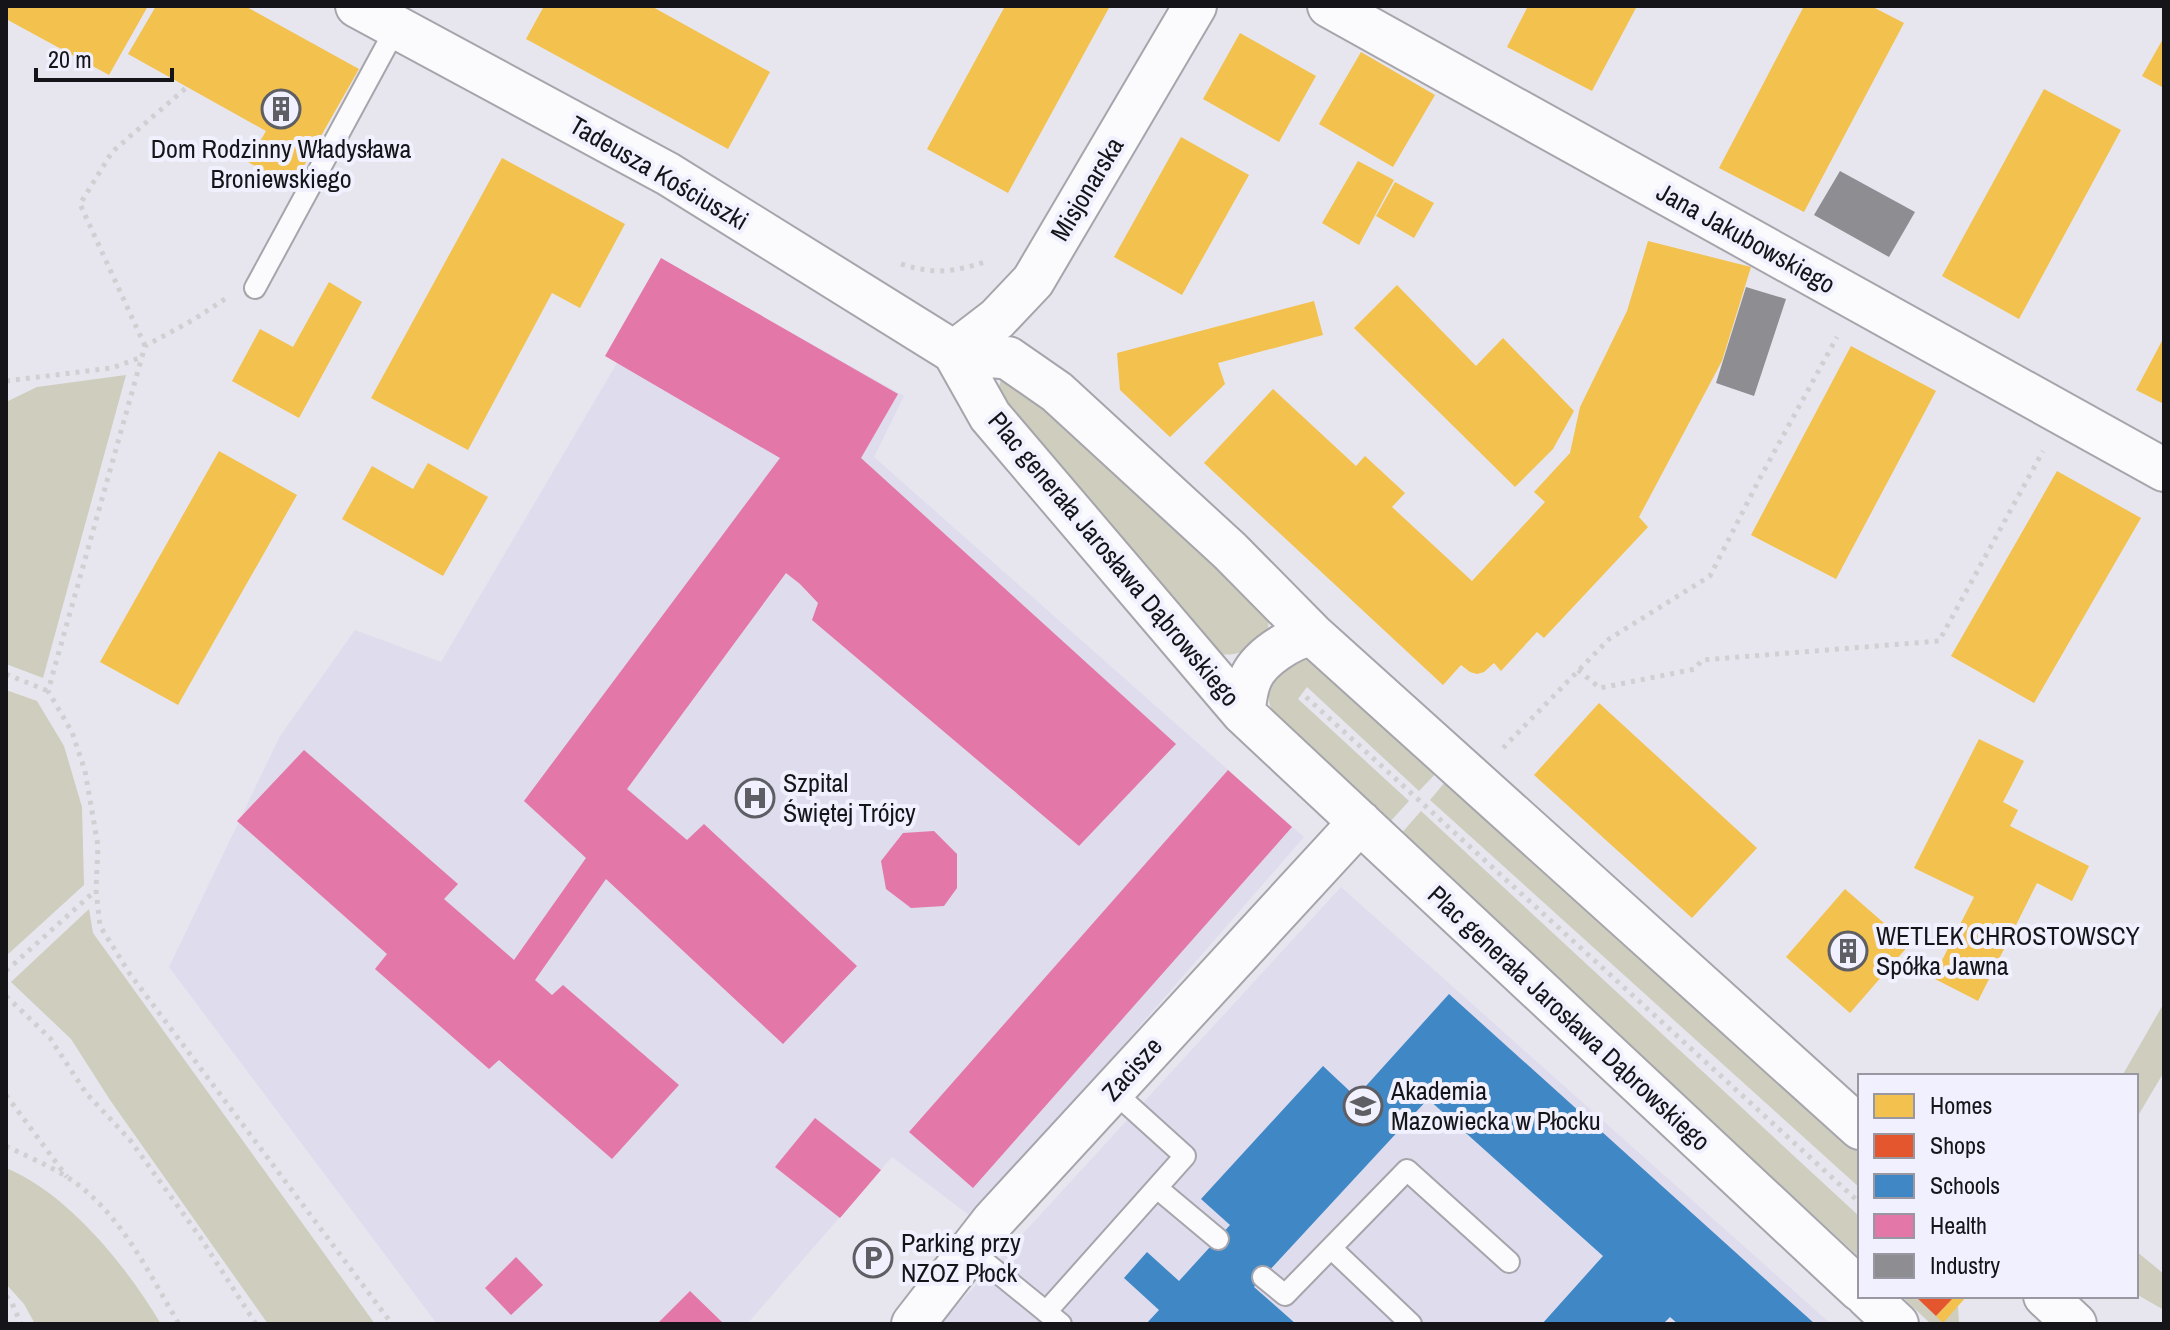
<svg xmlns="http://www.w3.org/2000/svg" width="2170" height="1330" font-family="'Archivo Narrow',sans-serif">
	<rect width="100%" height="100%" fill="#e7e6ef"/>
	<path fill="#dedced" d="M 670,264 L 904,396 L 874,457 L 1304,837 L 973,1218 L 892,1157 L 747,1324 L 437,1324 L 169,967 L 280,736 L 355,630 L 441,662 L 617,363 Z
		M 1341,887 L 1831,1324 L 940,1324 Z"/>
	<path fill="#cecdbe" d="M 126,375 L 43,678 L 6,664 L 6,402 L 37,387 Z
		M 1010,379 L 1267,614 C 1276,639 1243,658 1220,654 L 1006,405 L 997,393 L 1001,380 Z
		M 1311,659 L 1442,767 L 1419,791 L 1307,687 L 1298,699 L 1409,801 L 1388,824 L 1275,717 C 1257,686 1280,664 1311,659 Z
		M 6,690 L 37,701 L 64,746 L 82,807 L 84,885 L 6,956 Z
		M 1451,775 L 1860,1144 L 1860,1188 L 1430,800 Z
		M 1421,811 L 1860,1217 L 1860,1258 L 1400,835 Z
		M 89,909 L 93,933 L 375,1324 L 268,1324 L 110,1100 L 71,1039 L 11,982 Z
		M 2164,1003 L 2164,1072 L 2136,1119 L 2136,1076 L 2122,1076 Z
		M 6,1168 C 69,1194 127,1267 161,1324 L 35,1324 L 24,1304 L 6,1284 Z
		M 2136,1251 L 2164,1274 L 2164,1310 L 2136,1294 Z
		M 1901,1296 L 1915,1296 L 1943,1322 L 1958,1306 L 1959,1324 L 1931,1324 Z"/>
	<path fill="#f2c14e" d="M 6,6 L 148,6 L 109,75 L 6,19 Z
		M 156,6 L 245,6 L 359,69 L 292,187 L 248,162 L 266,131 L 128,54 Z
		M 544,6 L 651,6 L 770,72 L 728,149 L 526,39 Z
		M 1005,6 L 1110,6 L 1008,193 L 927,149 Z
		M 1528,6 L 1637,6 L 1592,91 L 1507,47 Z
		M 1804,6 L 1871,6 L 1904,23 L 1804,212 L 1719,168 Z
		M 1240,33 L 1316,76 L 1279,142 L 1203,99 Z
		M 2164,37 L 2164,88 L 2142,76 Z
		M 1361,52 L 1435,95 L 1393,167 L 1319,124 Z
		M 2044,89 L 2121,130 L 2019,319 L 1942,276 Z
		M 1181,137 L 1249,175 L 1182,295 L 1114,257 Z
		M 502,158 L 625,224 L 580,308 L 552,293 L 468,450 L 371,398 Z
		M 1358,161 L 1394,180 L 1359,245 L 1322,223 Z
		M 1395,182 L 1434,203 L 1414,238 L 1376,216 Z
		M 1648,241 L 1751,267 L 1722,361 L 1639,517 L 1648,527 L 1544,638 L 1537,632 L 1501,671 L 1494,663 L 1484,672 L 1477,674 L 1470,672 L 1461,665 L 1443,685 L 1204,463 L 1273,389 L 1356,466 L 1365,456 L 1405,493 L 1392,507 L 1472,581 L 1545,502 L 1534,492 L 1570,453 L 1580,407 L 1627,311 Z
		M 329,282 L 362,302 L 299,418 L 232,381 L 260,329 L 293,347 Z
		M 1397,285 L 1476,366 L 1503,338 L 1574,411 L 1553,449 L 1515,487 L 1354,328 Z
		M 1314,301 L 1323,335 L 1218,363 L 1225,384 L 1170,437 L 1120,390 L 1117,353 Z
		M 2164,337 L 2164,404 L 2136,390 Z
		M 1851,346 L 1936,391 L 1836,579 L 1751,535 Z
		M 219,451 L 297,495 L 178,705 L 100,662 Z
		M 428,463 L 488,497 L 443,576 L 342,519 L 372,466 L 413,489 Z
		M 2057,471 L 2141,518 L 2034,703 L 1951,656 Z
		M 1599,703 L 1757,848 L 1692,918 L 1534,775 Z
		M 1979,739 L 2024,761 L 2003,802 L 2018,810 L 2010,826 L 2089,866 L 2072,901 L 2037,883 L 1978,1001 L 1933,978 L 1974,897 L 1914,868 Z
		M 1845,889 L 1909,945 L 1850,1013 L 1786,957 Z
		M 1955,1296 L 1967,1296 L 1943,1323 L 1936,1316 Z"/>
	<path fill="#e4572e" d="M 1915,1296 L 1955,1296 L 1936,1316 Z"/>
	<path fill="#3f88c5" d="M 1449,994 L 1815,1324 L 1678,1324 L 1670,1317 L 1663,1324 L 1542,1324 L 1603,1256 L 1428,1099 L 1254,1287 L 1296,1324 L 1146,1324 L 1159,1310 L 1124,1278 L 1147,1252 L 1179,1281 L 1230,1225 L 1201,1199 L 1323,1066 L 1356,1097 Z"/>
	<path fill="#e377a8" d="M 661,258 L 898,394 L 861,458 L 1176,744 L 1079,846 L 812,620 L 818,603 L 800,584 L 786,573 L 627,789 L 687,840 L 704,824 L 857,966 L 783,1044 L 606,879 L 535,980 L 552,995 L 563,985 L 679,1085 L 612,1159 L 499,1060 L 489,1069 L 375,969 L 387,954 L 237,821 L 304,750 L 458,884 L 444,899 L 514,960 L 586,858 L 524,801 L 780,458 L 605,356 Z
		M 1228,770 L 1292,827 L 973,1188 L 909,1132 Z
		M 934,831 L 957,854 L 957,888 L 944,906 L 911,908 L 886,889 L 881,861 L 903,833 Z
		M 815,1118 L 881,1170 L 840,1218 L 775,1167 Z
		M 516,1257 L 543,1285 L 511,1315 L 485,1288 Z
		M 690,1291 L 724,1324 L 657,1324 Z"/>
	<path fill="#8d8d92" d="M 1840,171 L 1915,212 L 1889,257 L 1814,215 Z
		M 1746,287 L 1786,299 L 1754,396 L 1716,383 Z"/>
	<g fill="none" stroke-linecap="round" stroke-linejoin="round">
		<defs>
			<path id="lane" d="M 255,288 L 396,28
				M 1157,1188 L 1218,1239
				M 1331,1248 L 1411,1324
				M 970,1250 L 1061,1324
				M 1263,1277 L 1285,1295 L 1407,1170 L 1509,1262
				M 1046,1312 L 1185,1156 L 1113,1091"/>
			<path id="street" d="M 357,6 L 668,174 L 954,352 L 1008,358 L 1057,392 L 1230,551 L 1312,634 L 1860,1128
				M 1329,6 L 2164,470
				M 954,352 L 990,416 L 1243,713 L 1860,1290
				M 954,352 L 997,319 L 1033,281 L 1195,6
				M 1243,713 C 1245,702 1246,689 1250,680 C 1258,658 1291,638 1312,634
				M 1867,1296 L 1897,1324
				M 2045,1296 L 2075,1324
				M 913,1324 L 993,1221 L 1360,822"/>
		</defs>
		<use href="#lane" stroke="#a6a5ab" stroke-width="24"/>
		<use href="#street" stroke="#a6a5ab" stroke-width="46"/>
		<path stroke="#d0d0d3" stroke-width="5" stroke-dasharray="4 6" stroke-linecap="butt" d="M 901,264 C 936,275 953,272 988,261
			M 225,299 L 193,320 L 145,346 L 48,691 L 72,732 L 85,771 L 98,846 L 96,890 L 100,926 L 130,974 L 392,1324
			M 145,346 L 80,204 L 112,152 L 187,87
			M 6,381 L 112,368 L 142,357
			M 1578,670 L 1600,688 L 1695,669 L 1702,660 L 1939,641 L 2043,451
			M 6,674 L 48,691
			M 1306,697 L 1860,1203
			M 1503,748 L 1609,639 L 1710,576 L 1760,478 L 1837,337
			M 6,971 L 95,891
			M 6,996 L 50,1038 L 86,1093 L 130,1140 L 200,1237 L 256,1324
			M 6,1095 L 67,1177
			M 6,1146 C 26,1156 48,1165 67,1177 C 120,1211 148,1272 179,1324
			M 6,1296 L 12,1303 L 21,1324"/>
		<use href="#lane" stroke="#fbfbfd" stroke-width="20"/>
		<use href="#street" stroke="#fbfbfd" stroke-width="42"/>
	</g>
	<defs>
		<symbol id="building-ring" viewBox="-11 -11 22 22"><circle r="9.5" fill="#f1f0fe" stroke="#5e5e64" stroke-width="1.5"/><path d="M-4-6H4V6H1V3H-1V6H-4ZM-2.5-4.3h1.7v1.8h-1.7ZM.8-4.3h1.7v1.8H.8ZM-2.5-1h1.7V.8h-1.7ZM.8-1h1.7V.8H.8Z" fill="#5e5e64"/></symbol>
		<symbol id="hospital-ring" viewBox="-11 -11 22 22"><circle r="9.5" fill="#f1f0fe" stroke="#5e5e64" stroke-width="1.5"/><path d="M-5-5h3v3.5h4V-5h3V5h-3V1.5h-4V5h-3Z" fill="#5e5e64"/></symbol>
		<symbol id="university-ring" viewBox="-11 -11 22 22"><circle r="9.5" fill="#f1f0fe" stroke="#5e5e64" stroke-width="1.5"/><path d="M0-5L7-2L0 1L-7-2ZM-4 1L0 2.5L4 1V4Q0 6-4 4Z" fill="#5e5e64"/></symbol>
		<symbol id="parking-ring" viewBox="-11 -11 22 22"><circle r="9.5" fill="#f1f0fe" stroke="#5e5e64" stroke-width="1.5"/><path d="M-3.5-5.5H1a3.5 3.5 0 0 1 0 7H-1V5.5H-3.5ZM-1-3.4V-.6H.8a1.4 1.4 0 0 0 0-2.8Z" fill="#5e5e64"/></symbol>
	</defs>
	<g fill-rule="evenodd">
		<use href="#building-ring" x="259" y="87" width="44" height="44"/>
		<use href="#hospital-ring" x="733" y="776" width="44" height="44"/>
		<use href="#building-ring" x="1826" y="929" width="44" height="44"/>
		<use href="#university-ring" x="1341" y="1084" width="44" height="44"/>
		<use href="#parking-ring" x="851" y="1236" width="44" height="44"/>
	</g>
	<g text-anchor="middle" stroke-width="8" stroke-linejoin="round" paint-order="stroke">
		<g font-size="26" fill="#141419" stroke="#f1f0fe" text-anchor="start">
			<text x="281" y="158" text-anchor="middle">Dom Rodzinny Władysława<tspan x="281" dy="30">Broniewskiego</tspan></text>
			<text x="783" y="792">Szpital<tspan x="783" dy="30">Świętej Trójcy</tspan></text>
			<text x="1876" y="945">WETLEK CHROSTOWSCY<tspan x="1876" dy="30">Spółka Jawna</tspan></text>
			<text x="1391" y="1100">Akademia<tspan x="1391" dy="30">Mazowiecka w Płocku</tspan></text>
			<text x="901" y="1252">Parking przy<tspan x="901" dy="30">NZOZ Płock</tspan></text>
		</g>
		<g font-size="26" fill="#141419" stroke="#f1f0fe">
			<text transform="translate(659 173) rotate(30)" y="9">Tadeusza Kościuszki</text>
			<text transform="translate(1087 189) rotate(-59)" y="9">Misjonarska</text>
			<text transform="translate(1746 238) rotate(29)" y="9">Jana Jakubowskiego</text>
			<text transform="translate(1114 559) rotate(50)" y="9">Plac generała Jarosława Dąbrowskiego</text>
			<text transform="translate(1569 1018) rotate(43)" y="9">Plac generała Jarosława Dąbrowskiego</text>
			<text transform="translate(1132 1069) rotate(-48)" y="9">Zacisze</text>
		</g>
	</g>
	<rect width="2170" height="1330" fill="none" stroke="#141419" stroke-width="16"/>
	<rect x="1858" y="1074" width="280" height="224" fill="#f1f0fe" stroke="#9998a2" stroke-width="2"/>
	<rect x="1874" y="1094" width="40" height="24" fill="#f2c14e" stroke="#9998a2" stroke-width="2"/>
	<text x="1930" y="1114" font-size="24" fill="#141419">Homes</text>
	<rect x="1874" y="1134" width="40" height="24" fill="#e4572e" stroke="#9998a2" stroke-width="2"/>
	<text x="1930" y="1154" font-size="24" fill="#141419">Shops</text>
	<rect x="1874" y="1174" width="40" height="24" fill="#3f88c5" stroke="#9998a2" stroke-width="2"/>
	<text x="1930" y="1194" font-size="24" fill="#141419">Schools</text>
	<rect x="1874" y="1214" width="40" height="24" fill="#e377a8" stroke="#9998a2" stroke-width="2"/>
	<text x="1930" y="1234" font-size="24" fill="#141419">Health</text>
	<rect x="1874" y="1254" width="40" height="24" fill="#8d8d92" stroke="#9998a2" stroke-width="2"/>
	<text x="1930" y="1274" font-size="24" fill="#141419">Industry</text>
	<path d="M36 68v12h136v-12" fill="none" stroke="#141419" stroke-width="4"/>
	<text x="48" y="68" font-size="24" fill="#141419" stroke="#f1f0fe" stroke-width="6" paint-order="stroke">20 m</text>
</svg>
